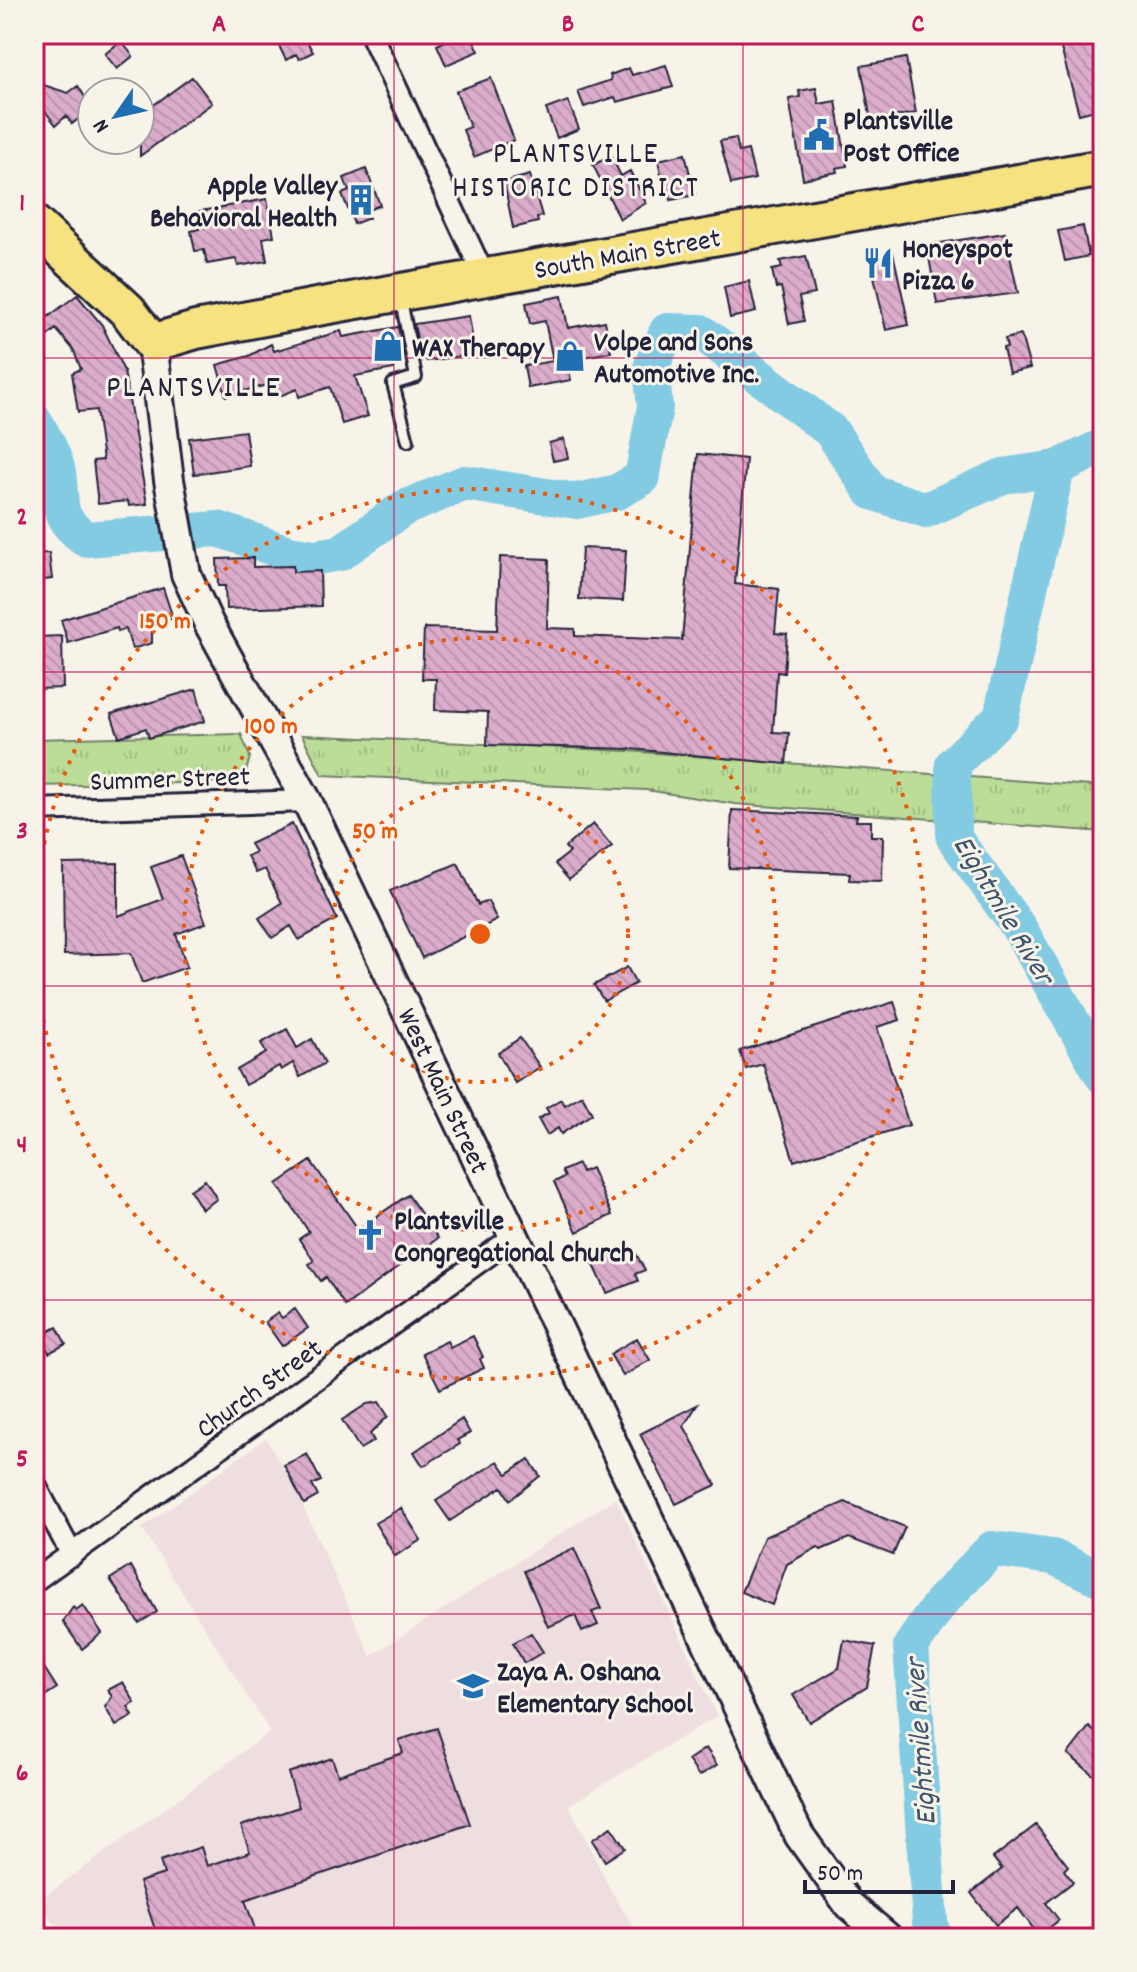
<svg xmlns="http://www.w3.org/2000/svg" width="1137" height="1972" font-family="Dekko,sans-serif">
	<defs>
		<pattern id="grass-tufts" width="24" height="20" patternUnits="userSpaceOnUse" patternTransform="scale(2)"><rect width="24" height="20" fill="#bcdd97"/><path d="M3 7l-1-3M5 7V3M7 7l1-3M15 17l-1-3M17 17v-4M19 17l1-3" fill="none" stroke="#a1bd83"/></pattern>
		<pattern id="building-back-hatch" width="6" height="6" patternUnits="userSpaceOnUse" patternTransform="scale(2)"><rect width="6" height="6" fill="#dcaccb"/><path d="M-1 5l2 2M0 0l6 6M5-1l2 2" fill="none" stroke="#bc94af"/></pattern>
	</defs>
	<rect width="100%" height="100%" fill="#f7f3e8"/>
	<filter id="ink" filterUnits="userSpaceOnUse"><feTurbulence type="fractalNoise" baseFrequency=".0125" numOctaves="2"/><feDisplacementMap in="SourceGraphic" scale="16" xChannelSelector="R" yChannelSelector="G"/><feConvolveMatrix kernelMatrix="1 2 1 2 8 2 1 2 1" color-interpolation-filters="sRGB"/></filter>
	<g filter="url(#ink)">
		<path fill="#efdedf" d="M 266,1438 L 295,1489 L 371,1656 L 616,1498 L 717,1716 L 569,1805 L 610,1889 L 640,1938 L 71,1938 L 34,1904 L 270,1732 L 142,1528 Z"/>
		<path fill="url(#grass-tufts)" stroke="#6f8069" stroke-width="2" d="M 241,734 L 250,757 L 246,772 L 231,782 L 34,786 L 34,739 Z
			M 302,735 L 628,751 L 1103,787 L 1103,832 L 735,804 L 646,790 L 322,775 Z"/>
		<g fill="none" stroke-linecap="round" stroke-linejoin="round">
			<path stroke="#82cbe3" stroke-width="36" d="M 34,420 C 43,436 55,455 58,473 C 63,506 54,517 86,539 L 218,529 L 288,553 L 316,557 L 340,553 L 404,508 L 465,483 L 577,501 L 617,492 L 642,478 L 655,407 L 651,368 L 667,331 L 701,332 L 831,431 L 872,492 L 926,510 L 1003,476 L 1057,468 L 1103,446
				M 1057,468 L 1001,717 L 953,764 L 954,838 L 1019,928 L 1103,1076
				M 934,1938 L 930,1922 L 911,1646 L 942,1601 L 992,1549 L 1053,1557 L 1103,1580"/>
		</g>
		<path fill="url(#building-back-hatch)" stroke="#22223b" stroke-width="2" d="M 273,34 L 303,34 L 313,52 L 299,59 L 296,54 L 286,60 Z
			M 460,34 L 471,34 L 479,51 L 446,65 L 437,45 Z
			M 1057,34 L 1094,34 L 1103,68 L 1103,108 L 1079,114 Z
			M 121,41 L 133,56 L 117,69 L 105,54 Z
			M 906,58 L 916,113 L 871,121 L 861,66 Z
			M 666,65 L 673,87 L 617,102 L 615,97 L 584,107 L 578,91 L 611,80 L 610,75 L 629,68 L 632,75 Z
			M 192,77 L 212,103 L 140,156 L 140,115 Z
			M 491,78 L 514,140 L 474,157 L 463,130 L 470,127 L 456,91 Z
			M 34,82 L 68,93 L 78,86 L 92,108 L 72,124 L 66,116 L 56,125 L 34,97 Z
			M 816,88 L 819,104 L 836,101 L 847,166 L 836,168 L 837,172 L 803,179 L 789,99 L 800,97 L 799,91 Z
			M 568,101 L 579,129 L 557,138 L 546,109 Z
			M 736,138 L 739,152 L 748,150 L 755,179 L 731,184 L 720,141 Z
			M 685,154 L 695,195 L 671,200 L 669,191 L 665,193 L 658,160 Z
			M 611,156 L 621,176 L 630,171 L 646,203 L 620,219 L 593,165 Z
			M 366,169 L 380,205 L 366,211 L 369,218 L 354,224 L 342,194 L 349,191 L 344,178 Z
			M 530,175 L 542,216 L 537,218 L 538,222 L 513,228 L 504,182 Z
			M 267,199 L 274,236 L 263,238 L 267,261 L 238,266 L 236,259 L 207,264 L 204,250 L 195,251 L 191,231 L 199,229 L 195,212 Z
			M 1083,226 L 1089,256 L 1065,261 L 1058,231 Z
			M 1005,233 L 1018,293 L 937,304 L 927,245 Z
			M 893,253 L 909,325 L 886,330 L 870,258 Z
			M 806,256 L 815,294 L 799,297 L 804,321 L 789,324 L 781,287 L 776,288 L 772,270 L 782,268 L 780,261 Z
			M 749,281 L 756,312 L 730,318 L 724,287 Z
			M 77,295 L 102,325 L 124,371 L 147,504 L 129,506 L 128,501 L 98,504 L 93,461 L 103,460 L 96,410 L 78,412 L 72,373 L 81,369 L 73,349 L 56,329 L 34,347 L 34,319 L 43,311 L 48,317 Z
			M 562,296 L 568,328 L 605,321 L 611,352 L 567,360 L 571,380 L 528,388 L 524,366 L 553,361 L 545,321 L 530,324 L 526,303 Z
			M 469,316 L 475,354 L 427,361 L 426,352 L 420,354 L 414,324 Z
			M 398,327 L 404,356 L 393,358 L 394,369 L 355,376 L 368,416 L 342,424 L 330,387 L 299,397 L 297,389 L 277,397 L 271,384 L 226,396 L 217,365 L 249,356 L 271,344 L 274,351 L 341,331 L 343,337 Z
			M 1021,335 L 1030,368 L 1009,373 L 1003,348 L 1007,347 L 1005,339 Z
			M 245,431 L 250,466 L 194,474 L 189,438 Z
			M 564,439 L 568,458 L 553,461 L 549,443 Z
			M 698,454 L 746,459 L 735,584 L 779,589 L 775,633 L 787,634 L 784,673 L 777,672 L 773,732 L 789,733 L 786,764 L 631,749 L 487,745 L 488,712 L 435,710 L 436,679 L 422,679 L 424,628 L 497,630 L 500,557 L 549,559 L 547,628 L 575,629 L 575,636 L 682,640 Z
			M 582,548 L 626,550 L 623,601 L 579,599 Z
			M 49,553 L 52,579 L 34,581 L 34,554 Z
			M 253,558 L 253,567 L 293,566 L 293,572 L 320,571 L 321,606 L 226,609 L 225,586 L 218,586 L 217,559 Z
			M 163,588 L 173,618 L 152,625 L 152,643 L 132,649 L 126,629 L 118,631 L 117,628 L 68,643 L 61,620 Z
			M 62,636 L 63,688 L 34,689 L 34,637 Z
			M 196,689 L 205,721 L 149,738 L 146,728 L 119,737 L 111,714 Z
			M 732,810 L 857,816 L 856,821 L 871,821 L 871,836 L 883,836 L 882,881 L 849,880 L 850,873 L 729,868 Z
			M 292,824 L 337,919 L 299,940 L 291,926 L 272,938 L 259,918 L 282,903 L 265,869 L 256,873 L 247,856 L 255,852 L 250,844 Z
			M 593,824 L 612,846 L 569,880 L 555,864 L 570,852 L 565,847 Z
			M 181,856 L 206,923 L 176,934 L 187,967 L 142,983 L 131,953 L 64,955 L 63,864 L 118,863 L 118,916 L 163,899 L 151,867 Z
			M 458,863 L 478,905 L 488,901 L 497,920 L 422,958 L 390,891 Z
			M 627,967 L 636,983 L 604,1001 L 594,985 Z
			M 894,1002 L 900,1020 L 877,1027 L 909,1125 L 794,1161 L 763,1064 L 746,1069 L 740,1051 Z
			M 287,1029 L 297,1048 L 312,1039 L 325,1063 L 300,1077 L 293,1063 L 281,1070 L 279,1066 L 245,1085 L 237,1070 L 266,1053 L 261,1043 Z
			M 520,1038 L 540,1067 L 515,1083 L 498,1053 Z
			M 582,1095 L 592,1114 L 561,1134 L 558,1128 L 547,1135 L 538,1119 L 549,1113 L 546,1108 L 561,1099 L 565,1105 Z
			M 311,1161 L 358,1229 L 408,1195 L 438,1238 L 345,1306 L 326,1277 L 321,1281 L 309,1264 L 314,1261 L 299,1239 L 309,1232 L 277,1184 Z
			M 578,1164 L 582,1172 L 591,1168 L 612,1215 L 577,1232 L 554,1182 L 565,1177 L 562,1171 Z
			M 205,1180 L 217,1199 L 202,1209 L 190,1190 Z
			M 624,1248 L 628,1256 L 635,1252 L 645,1270 L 635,1274 L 638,1281 L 607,1293 L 593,1263 Z
			M 295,1309 L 308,1328 L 282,1346 L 265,1322 L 278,1313 L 282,1318 Z
			M 57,1327 L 66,1344 L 49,1353 L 40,1336 Z
			M 473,1336 L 483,1357 L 480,1359 L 484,1368 L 440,1389 L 422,1353 L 447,1341 L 450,1347 Z
			M 637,1338 L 650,1360 L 623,1376 L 610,1354 Z
			M 379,1402 L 388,1416 L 370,1434 L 374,1441 L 360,1449 L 342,1420 L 367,1404 Z
			M 697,1405 L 684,1426 L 716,1485 L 676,1504 L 640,1434 Z
			M 462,1419 L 470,1433 L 457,1440 L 460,1444 L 423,1466 L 414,1452 Z
			M 307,1454 L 321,1481 L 312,1485 L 318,1496 L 304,1504 L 284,1465 Z
			M 529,1459 L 540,1476 L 510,1500 L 502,1487 L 450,1521 L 436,1501 L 498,1461 L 507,1474 Z
			M 845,1502 L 905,1527 L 893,1555 L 849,1538 L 821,1550 L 818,1547 L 787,1564 L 772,1605 L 741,1592 L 764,1537 Z
			M 401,1508 L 421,1540 L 395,1556 L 375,1523 Z
			M 574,1548 L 601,1609 L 592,1612 L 598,1625 L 582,1632 L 575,1615 L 548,1627 L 524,1571 Z
			M 131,1566 L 157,1612 L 139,1623 L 110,1579 Z
			M 83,1605 L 102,1633 L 82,1649 L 63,1622 L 73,1607 L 76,1610 Z
			M 531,1633 L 543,1652 L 524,1663 L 513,1643 Z
			M 844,1640 L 875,1646 L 867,1687 L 809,1722 L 793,1695 L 839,1668 Z
			M 34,1652 L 57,1688 L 34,1703 Z
			M 123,1682 L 135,1703 L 128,1707 L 133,1716 L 116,1726 L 105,1707 L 112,1697 L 108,1690 Z
			M 1089,1727 L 1103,1739 L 1103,1783 L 1068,1754 Z
			M 437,1728 L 470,1824 L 245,1900 L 258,1938 L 158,1938 L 139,1882 L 164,1874 L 160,1861 L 201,1847 L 207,1866 L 250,1852 L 241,1826 L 299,1807 L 288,1773 L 332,1758 L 338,1775 L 403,1753 L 399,1740 Z
			M 706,1748 L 717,1765 L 699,1776 L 688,1760 Z
			M 1036,1825 L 1068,1866 L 1064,1870 L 1073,1882 L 1046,1903 L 1059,1920 L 1039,1936 L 1018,1908 L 996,1925 L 971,1893 L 1002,1869 L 993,1858 Z
			M 611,1827 L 625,1848 L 605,1861 L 592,1840 Z"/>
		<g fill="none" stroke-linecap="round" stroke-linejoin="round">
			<defs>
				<path id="lane" d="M 401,300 L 416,377 L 393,384 L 408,441"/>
				<path id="street" d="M 371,34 L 485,278
					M 34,810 L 307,801
					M 34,1483 L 72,1555
					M 34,1581 L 515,1236"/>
				<path id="secondary" d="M 152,343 L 169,480 L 186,574 L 209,624 L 307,801 L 799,1835 L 849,1905 L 888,1938"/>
				<path id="highway" d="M 34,224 L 128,311 L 152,343 L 196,330 L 317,307 L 1103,168"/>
			</defs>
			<use href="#lane" stroke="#22223b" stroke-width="16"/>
			<use href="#street" stroke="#22223b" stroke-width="26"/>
			<use href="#secondary" stroke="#22223b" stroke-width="34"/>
			<use href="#highway" stroke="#22223b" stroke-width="42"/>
			<use href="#lane" stroke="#f7f3e8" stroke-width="10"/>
			<use href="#street" stroke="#f7f3e8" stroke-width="20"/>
			<use href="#secondary" stroke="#f7f3e8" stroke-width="28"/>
			<use href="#highway" stroke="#f7e281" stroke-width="36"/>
		</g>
	</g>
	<path fill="none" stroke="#c2185b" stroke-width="2" stroke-opacity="0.55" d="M 394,34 L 394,1938M 743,34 L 743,1938M 34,358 L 1103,358M 34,672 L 1103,672M 34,986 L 1103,986M 34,1300 L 1103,1300M 34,1614 L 1103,1614"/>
	<g fill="none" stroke="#e8590c" stroke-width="4" stroke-dasharray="4 8">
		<circle cx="480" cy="934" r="148"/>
		<circle cx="480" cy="934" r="296"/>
		<circle cx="480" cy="934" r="445"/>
	</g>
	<defs>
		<symbol id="civic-bare" viewBox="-9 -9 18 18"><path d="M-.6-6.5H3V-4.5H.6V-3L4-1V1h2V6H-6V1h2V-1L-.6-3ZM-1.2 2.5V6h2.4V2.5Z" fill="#1f6fb2" stroke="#f7f3e8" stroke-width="2.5" paint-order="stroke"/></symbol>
		<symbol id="building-bare" viewBox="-9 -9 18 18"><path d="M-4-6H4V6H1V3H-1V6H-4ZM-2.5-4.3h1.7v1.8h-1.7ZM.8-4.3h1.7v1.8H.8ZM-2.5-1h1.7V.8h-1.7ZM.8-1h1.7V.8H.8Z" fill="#1f6fb2" stroke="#f7f3e8" stroke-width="2.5" paint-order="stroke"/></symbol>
		<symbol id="restaurant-bare" viewBox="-9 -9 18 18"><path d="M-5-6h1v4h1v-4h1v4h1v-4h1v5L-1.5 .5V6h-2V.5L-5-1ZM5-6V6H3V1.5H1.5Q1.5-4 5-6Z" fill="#1f6fb2" stroke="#f7f3e8" stroke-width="2.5" paint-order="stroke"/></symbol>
		<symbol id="shop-bare" viewBox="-9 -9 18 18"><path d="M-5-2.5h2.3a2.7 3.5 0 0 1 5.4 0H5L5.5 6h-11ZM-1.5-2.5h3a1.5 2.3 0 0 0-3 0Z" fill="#1f6fb2" stroke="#f7f3e8" stroke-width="2.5" paint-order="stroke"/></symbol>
		<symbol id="church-bare" viewBox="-9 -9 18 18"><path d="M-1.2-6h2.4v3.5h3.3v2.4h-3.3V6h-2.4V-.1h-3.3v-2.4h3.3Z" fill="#1f6fb2" stroke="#f7f3e8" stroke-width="2.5" paint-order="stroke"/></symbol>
		<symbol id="school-bare" viewBox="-9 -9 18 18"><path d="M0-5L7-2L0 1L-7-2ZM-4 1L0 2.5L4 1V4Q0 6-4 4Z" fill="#1f6fb2" stroke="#f7f3e8" stroke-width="2.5" paint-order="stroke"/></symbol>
	</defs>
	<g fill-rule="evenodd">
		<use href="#civic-bare" x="797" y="113" width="44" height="44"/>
		<use href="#building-bare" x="339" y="178" width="44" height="44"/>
		<use href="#restaurant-bare" x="856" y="241" width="44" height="44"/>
		<use href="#shop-bare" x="366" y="324" width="44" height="44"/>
		<use href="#shop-bare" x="548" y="334" width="44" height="44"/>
		<use href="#church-bare" x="348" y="1213" width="44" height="44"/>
		<use href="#school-bare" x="451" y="1664" width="44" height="44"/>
	</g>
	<g text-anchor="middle" stroke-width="6" stroke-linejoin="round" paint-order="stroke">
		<g font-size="28" font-weight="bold" fill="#22223b" stroke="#f7f3e8" text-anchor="start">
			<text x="843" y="129">Plantsville<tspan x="843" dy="32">Post Office</tspan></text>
			<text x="337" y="194" text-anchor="end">Apple Valley<tspan x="337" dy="32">Behavioral Health</tspan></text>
			<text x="902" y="257">Honeyspot<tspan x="902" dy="32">Pizza 6</tspan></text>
			<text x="594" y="350">Volpe and Sons<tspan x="594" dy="32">Automotive Inc.</tspan></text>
			<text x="412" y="356">WAX Therapy</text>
			<text x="394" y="1229">Plantsville<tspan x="394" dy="32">Congregational Church</tspan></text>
			<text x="497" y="1680">Zaya A. Oshana<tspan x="497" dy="32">Elementary School</tspan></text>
		</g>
		<g font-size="28" fill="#22223b" stroke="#f7f3e8">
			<text transform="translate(627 252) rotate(-10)" y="10">South Main Street</text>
			<text transform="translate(170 777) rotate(-2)" y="10">Summer Street</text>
			<text transform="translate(445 1090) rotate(65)" y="10">West Main Street</text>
			<text transform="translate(258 1387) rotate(-36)" y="10">Church Street</text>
		</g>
		<g font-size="30" letter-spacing="2" fill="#22223b" stroke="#f7f3e8">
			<text x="576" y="162">PLANTSVILLE<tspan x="576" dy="34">HISTORIC DISTRICT</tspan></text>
		</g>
		<g font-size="30" font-style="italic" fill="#3f556d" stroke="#f7f3e8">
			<text transform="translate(1005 909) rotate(59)" y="10">Eightmile River</text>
			<text transform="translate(919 1742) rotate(-94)" y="10">Eightmile River</text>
		</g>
		<g font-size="32" letter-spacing="2" fill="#22223b" stroke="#f7f3e8">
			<text x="194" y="396">PLANTSVILLE</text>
		</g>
	</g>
	<circle cx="480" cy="934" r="12" fill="#e8590c" stroke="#f7f3e8" stroke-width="4"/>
	<g font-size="24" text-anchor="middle" font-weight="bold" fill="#e8590c" stroke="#f7f3e8" stroke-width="6" stroke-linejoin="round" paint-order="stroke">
		<text x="165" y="628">150 m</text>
		<text x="271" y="733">100 m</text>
		<text x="375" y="838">50 m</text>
	</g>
	<rect width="1137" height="1972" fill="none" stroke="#f7f3e8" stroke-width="88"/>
	<g transform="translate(116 116) rotate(236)"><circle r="38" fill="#f7f3e8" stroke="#a29fa3" stroke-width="2"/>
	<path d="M0-6L14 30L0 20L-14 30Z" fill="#1f6fb2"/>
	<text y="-12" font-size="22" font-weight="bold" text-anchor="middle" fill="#22223b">N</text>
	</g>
	<path d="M805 1880v12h148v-12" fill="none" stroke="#22223b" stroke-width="4"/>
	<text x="817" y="1880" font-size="24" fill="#22223b" stroke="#f7f3e8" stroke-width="6" paint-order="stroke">50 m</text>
	<rect x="44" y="44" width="1049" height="1884" fill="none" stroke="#c2185b" stroke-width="3"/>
	<g font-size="26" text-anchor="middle" font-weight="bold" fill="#c2185b">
		<text x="219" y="31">A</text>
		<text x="568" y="31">B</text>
		<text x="918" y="31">C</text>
		<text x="22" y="210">1</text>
		<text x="22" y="524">2</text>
		<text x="22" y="838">3</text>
		<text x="22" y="1152">4</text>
		<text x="22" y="1466">5</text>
		<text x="22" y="1780">6</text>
	</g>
</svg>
